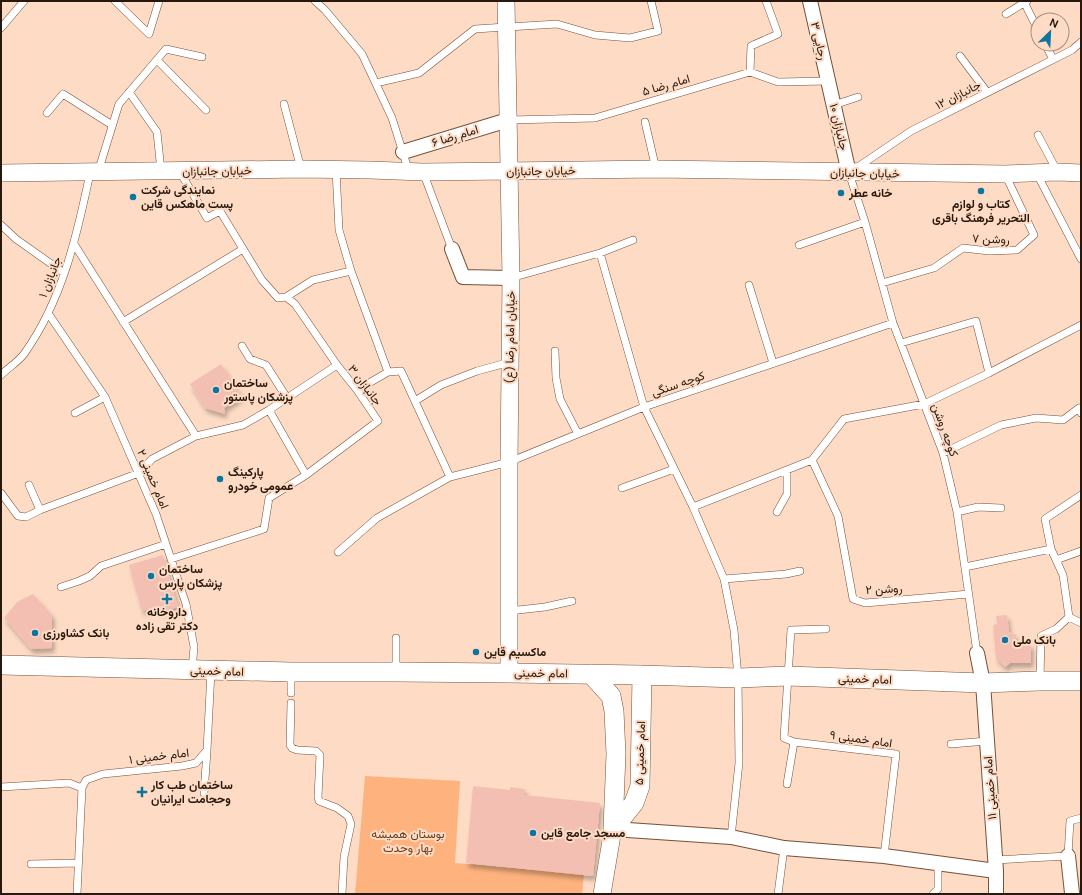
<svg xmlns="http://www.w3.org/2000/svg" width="1082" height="895" font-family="'DM Sans',Vazirmatn,sans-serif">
	<defs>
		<filter id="shadow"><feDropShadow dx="2.5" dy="4.5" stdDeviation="2" flood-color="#0004"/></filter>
	</defs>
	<rect width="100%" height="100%" fill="#fddbc4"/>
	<path fill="#feb27e" d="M 365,776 L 460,781 L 455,863 L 584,874 L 582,894 L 355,894 Z"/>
	<path fill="#f3bfb2" filter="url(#shadow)" d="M 221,364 L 242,396 L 224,408 L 225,414 L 205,408 L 190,384 Z
		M 163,555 L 178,607 L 159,612 L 157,607 L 142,611 L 129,565 Z
		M 33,594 L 52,615 L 52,648 L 31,649 L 4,618 L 17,602 Z
		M 1007,615 L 1009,632 L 1016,635 L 1016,645 L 1031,644 L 1031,663 L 1010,663 L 1005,667 L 996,658 L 993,625 L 997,624 L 996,616 Z
		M 473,786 L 510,790 L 510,787 L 525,789 L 525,795 L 600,803 L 593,876 L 466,863 Z"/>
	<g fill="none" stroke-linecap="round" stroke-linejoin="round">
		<defs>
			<path id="service" d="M 115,1 L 149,34 L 159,1
				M 315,1 L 325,10 L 362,54 L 392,118 L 409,172
				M 1025,4 L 1038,30
				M 1006,14 L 1027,1
				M 1,28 L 24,1
				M 1045,44 L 1053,59
				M 960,56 L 987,92
				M 157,60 L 206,110
				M 750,72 L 751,46 L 778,34 L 766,1
				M 376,83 L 419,73 L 475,29 L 557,24 L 595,35 L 630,38 L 658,31 L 651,1
				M 129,92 L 157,132 L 161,171
				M 284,104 L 301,169
				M 834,105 L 858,97
				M 47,113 L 63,94 L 112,125
				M 509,120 L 595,118 L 750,72 L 778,82 L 828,81
				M 645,122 L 656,169
				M 1038,135 L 1057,171
				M 336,170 L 339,230 L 351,271 L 388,372
				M 98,172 L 119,104 L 166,49 L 202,57
				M 423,172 L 452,249
				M 1037,174 L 1081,259
				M 1,225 L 16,239 L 64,273
				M 74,244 L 196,436
				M 799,245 L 865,222
				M 600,253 L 644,407 L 693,507 L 724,579 L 734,630 L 738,678 L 739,763 L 731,837
				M 511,278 L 600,253 L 633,240
				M 882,283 L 934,268 L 963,248 L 989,251 L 1017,250 L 1034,235 L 1005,174
				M 749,285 L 773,363
				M 286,297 L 313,280 L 351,271
				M 48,313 L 105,397 L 156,514 L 186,604 L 194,647 L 192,669
				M 123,322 L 243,249
				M 901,343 L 976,321 L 989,373
				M 242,346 L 250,359 L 266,365 L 287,398
				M 555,351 L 556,378 L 560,399 L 578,434
				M 1,375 C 8,368 18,362 24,354 C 62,301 77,236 90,173
				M 357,390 L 388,372 L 401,371 L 450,477
				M 415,401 L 441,385 L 477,371 L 510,362
				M 269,410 L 306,475
				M 75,413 L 105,397
				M 943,453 L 1001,425 L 1036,418 L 1063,420 L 1079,408 L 1081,413
				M 812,460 L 838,516 L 853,599 L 865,603 L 969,594
				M 29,485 L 40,510
				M 622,488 L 674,469
				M 1,493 L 18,516 L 26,517 L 40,510 L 139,473 L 152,459 L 196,436 L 243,425 L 269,410 L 337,365
				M 1081,495 L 1045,519 L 1051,549 L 1063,575 L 1069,617 L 1081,623
				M 693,507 L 812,460 L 844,419 L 924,404 L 989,373 L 1081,325
				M 777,512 L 787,494 L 787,470
				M 957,512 L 978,507 L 1001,508
				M 338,552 L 377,518 L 450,477 L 509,462 L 644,407 L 893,323
				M 171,559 L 264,529 L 269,498 L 306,475 L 378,421 L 357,390 L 337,365 L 295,304 L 286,297 L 278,298 L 262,280 L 220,211 L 207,218 L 180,172
				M 1056,560 L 1081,551
				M 965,567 L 1051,549
				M 724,579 L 786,574 L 800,571
				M 61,587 L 79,581 L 90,576 L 101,566 L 166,544
				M 509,611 L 545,607 L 572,601
				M 826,629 L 791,630 L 784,738 L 794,742 L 896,754 L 884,856
				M 396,638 L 396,671
				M 977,653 L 957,512 L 943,453 L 893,323 L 865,222 L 849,173 L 911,131 L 1072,50 L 1081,42
				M 1040,680 L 1041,636 L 1056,629 L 1069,617
				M 291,693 L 291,673
				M 291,703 L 290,745 L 292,748 L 297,750 L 316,751 L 320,755 L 318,797 L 319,801 L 337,808 L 348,816 L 351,824 L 344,857 L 342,894
				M 951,744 L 987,741
				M 787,784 L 794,742
				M 1,787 L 69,783 L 82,788
				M 204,793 L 207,751
				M 995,860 L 1068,856 L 1070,821 L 1081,818
				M 31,864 L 78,863
				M 77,894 L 82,788 L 86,780 L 103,774 L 182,766 L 196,763 L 207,750 L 211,671
				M 778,894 L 784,848
				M 933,894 L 938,889 L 938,864"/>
			<path id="minor" d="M 810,1 L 849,173
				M 403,152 L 508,120
				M 452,249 L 463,277 L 511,278
				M 977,653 L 983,683 L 996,871 L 996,894
				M 613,829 L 731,837 L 784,848 L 884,856 L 996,871
				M 1068,856 L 1072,893"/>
			<path id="tertiary" d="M 506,1 L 511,278 L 509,462 L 509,673
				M 1,173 L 301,169 L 370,170 L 423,172 L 656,169 L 1005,174 L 1058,172 L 1081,173
				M 602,894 L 613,829"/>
			<path id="secondary" d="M 1,665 L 291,672 L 396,672 L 509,673 L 642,675 L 738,678 L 788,676 L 983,683 L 1040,681 L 1081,681
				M 591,674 L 611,696 L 614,711 L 616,754 L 613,829
				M 613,829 L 634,803 L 640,786 L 642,675"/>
		</defs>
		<use href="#service" stroke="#765139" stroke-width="8"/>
		<use href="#minor" stroke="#765139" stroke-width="16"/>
		<use href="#tertiary" stroke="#765139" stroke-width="18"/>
		<use href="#secondary" stroke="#765139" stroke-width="20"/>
		<use href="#service" stroke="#fff" stroke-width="7"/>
		<use href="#minor" stroke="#fff" stroke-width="14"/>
		<use href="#tertiary" stroke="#fff" stroke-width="17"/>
		<use href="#secondary" stroke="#fff" stroke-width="19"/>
	</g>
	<g fill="#0e74a0" stroke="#fddbc4" stroke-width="1.5">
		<circle cx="981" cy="191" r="4"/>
		<circle cx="841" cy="193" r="4"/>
		<circle cx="133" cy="197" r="4"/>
		<circle cx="216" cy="390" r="4"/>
		<circle cx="220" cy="479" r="4"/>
		<circle cx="151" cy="576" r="4"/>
		<path d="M165 593h4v4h4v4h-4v4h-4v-4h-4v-4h4z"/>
		<circle cx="35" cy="633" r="4"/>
		<circle cx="1005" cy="640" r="4"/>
		<circle cx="476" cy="652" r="4"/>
		<path d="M140 786h4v4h4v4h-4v4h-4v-4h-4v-4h4z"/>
		<circle cx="533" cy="833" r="4"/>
	</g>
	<g text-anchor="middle" stroke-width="4" stroke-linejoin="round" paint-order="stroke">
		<g font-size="12" fill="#27180d" stroke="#fddbc4">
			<text transform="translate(819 41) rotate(77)" y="4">رجایی ۳</text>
			<text transform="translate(666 85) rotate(-16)" y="4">امام رضا ۵</text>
			<text transform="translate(958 95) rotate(-27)" y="4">جانبازان ۱۲</text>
			<text transform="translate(839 127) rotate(77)" y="4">جانبازان ۱۰</text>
			<text transform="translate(455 136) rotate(-17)" y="4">امام رضا ۶</text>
			<text transform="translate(217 171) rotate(-1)" y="4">خیابان جانبازان</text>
			<text transform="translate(541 171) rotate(-1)" y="4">خیابان جانبازان</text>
			<text transform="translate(865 173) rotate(1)" y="4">خیابان جانبازان</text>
			<text transform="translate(991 239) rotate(2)" y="4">روشن ۷</text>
			<text transform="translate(50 277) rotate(-69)" y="4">جانبازان ۱</text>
			<text transform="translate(510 337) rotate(-89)" y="4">خیابان امام رضا (ع)</text>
			<text transform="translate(678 384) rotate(-19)" y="4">کوچه سنگی</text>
			<text transform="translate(365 385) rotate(53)" y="4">جانبازان ۳</text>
			<text transform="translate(945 430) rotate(70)" y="4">کوچه روشن</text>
			<text transform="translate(153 479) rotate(67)" y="4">امام خمینی ۲</text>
			<text transform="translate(884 589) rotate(-3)" y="4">روشن ۲</text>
			<text transform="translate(217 671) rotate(2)" y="4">امام خمینی</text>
			<text transform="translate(541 673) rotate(1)" y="4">امام خمینی</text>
			<text transform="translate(865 679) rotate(2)" y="4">امام خمینی</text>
			<text transform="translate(861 739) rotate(8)" y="4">امام خمینی ۹</text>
			<text transform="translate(640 753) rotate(-88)" y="4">امام خمینی ۵</text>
			<text transform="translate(159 756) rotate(-7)" y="4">امام خمینی ۱</text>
			<text transform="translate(990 788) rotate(-94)" y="4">امام خمینی ۱۱</text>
		</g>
		<g font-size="12" font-weight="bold" fill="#27180d" stroke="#fddbc4" text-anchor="start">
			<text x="141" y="194">نمایندگی شرکت<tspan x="141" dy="14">پست ماهکس قاین</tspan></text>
			<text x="849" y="197">خانه عطر</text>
			<text x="981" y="208" text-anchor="middle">کتاب و لوازم<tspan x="981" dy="14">التحریر فرهنگ باقری</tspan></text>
			<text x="224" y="387">ساختمان<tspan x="224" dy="14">پزشکان پاستور</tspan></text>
			<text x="228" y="476">پارکینگ<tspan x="228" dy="14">عمومی خودرو</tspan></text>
			<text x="159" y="573">ساختمان<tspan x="159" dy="14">پزشکان پارس</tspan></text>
			<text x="167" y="616" text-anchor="middle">داروخانه<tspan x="167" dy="14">دکتر تقی زاده</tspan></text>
			<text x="43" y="637">بانک کشاورزی</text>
			<text x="1013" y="644">بانک ملی</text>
			<text x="484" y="656">ماکسیم قاین</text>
			<text x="151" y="789">ساختمان طب کار<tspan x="151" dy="14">و‌حجامت ایرانیان</tspan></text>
			<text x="541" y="837">مسجد جامع قاین</text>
		</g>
		<g font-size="12" fill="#653b1b" stroke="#fddbc4">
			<text x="408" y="838">بوستان همیشه<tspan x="408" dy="14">بهار وحدت</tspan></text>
		</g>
	</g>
	<rect width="1082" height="895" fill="none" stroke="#27180d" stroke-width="4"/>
	<g transform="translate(1050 32) rotate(24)"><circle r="19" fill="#fddbc4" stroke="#a78d7b"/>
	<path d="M0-3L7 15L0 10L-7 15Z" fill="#0e74a0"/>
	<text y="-6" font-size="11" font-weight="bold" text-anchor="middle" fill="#27180d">N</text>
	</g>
</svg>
